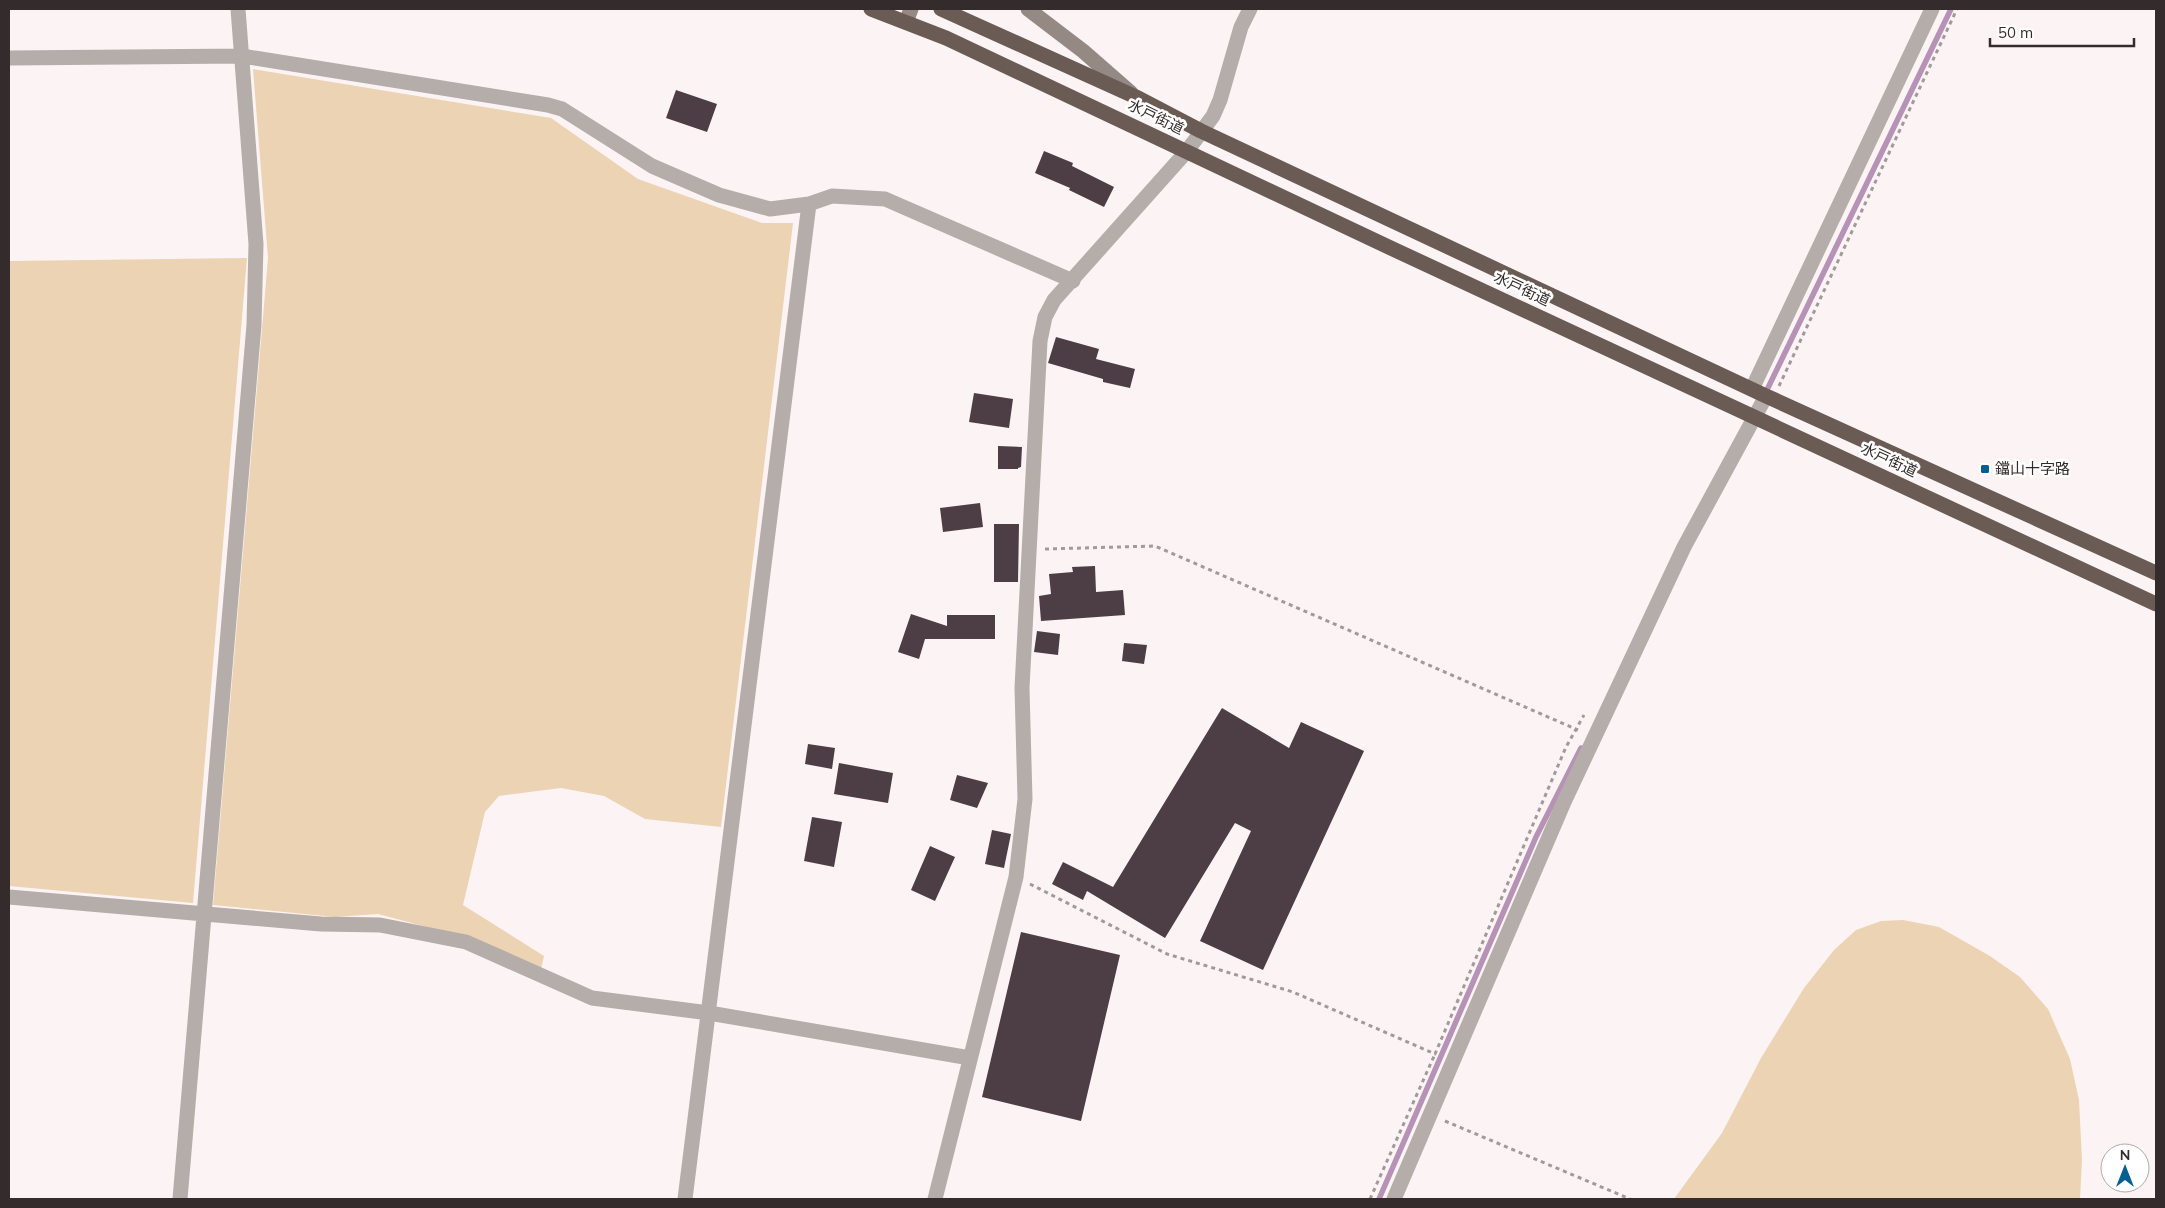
<svg xmlns="http://www.w3.org/2000/svg" width="2165" height="1208" font-family="Mulish,'Noto Sans JP',sans-serif">
	<rect width="100%" height="100%" fill="#fcf4f4"/>
	<path fill="#ecd3b3" d="M 253,69 L 551,118 L 638,179 L 762,223 L 793,223 L 721,827 L 645,819 L 604,796 L 561,788 L 499,796 L 485,812 L 463,905 L 544,956 L 541,969 L 472,939 L 378,914 L 335,917 L 213,905 L 268,258 Z
		M 247,258 L 193,903 L 9,886 L 9,261 Z
		M 1903,920 L 1939,927 L 1990,956 L 2020,977 L 2048,1009 L 2070,1059 L 2079,1100 L 2082,1160 L 2080,1199 L 1674,1199 L 1722,1133 L 1761,1058 L 1804,988 L 1834,950 L 1856,930 L 1881,921 Z"/>
	<g fill="none" stroke-linecap="round" stroke-linejoin="round">
		<path stroke="#b692b6" stroke-width="5.5" d="M 1765,394 L 1951,9
			M 1379,1199 L 1536,837 L 1581,748"/>
	</g>
	<path fill="#4c3e44" d="M 676,90 L 717,104 L 707,132 L 666,118 Z
		M 1044,151 L 1073,163 L 1072,166 L 1114,187 L 1104,207 L 1069,190 L 1070,188 L 1035,173 Z
		M 1056,337 L 1099,349 L 1096,359 L 1135,369 L 1130,388 L 1103,382 L 1103,379 L 1048,363 Z
		M 974,393 L 1013,399 L 1009,428 L 969,422 Z
		M 998,446 L 1022,447 L 1021,467 L 1018,468 L 1018,469 L 998,469 Z
		M 980,503 L 983,527 L 943,532 L 940,508 Z
		M 994,524 L 1019,524 L 1018,582 L 994,582 Z
		M 1095,566 L 1096,592 L 1123,590 L 1125,615 L 1041,621 L 1039,596 L 1051,594 L 1049,574 L 1073,572 L 1072,567 Z
		M 911,614 L 947,626 L 947,615 L 995,615 L 995,639 L 925,639 L 919,659 L 898,652 Z
		M 1037,631 L 1060,634 L 1058,655 L 1034,652 Z
		M 1124,643 L 1147,645 L 1144,664 L 1122,661 Z
		M 1222,708 L 1289,748 L 1301,722 L 1364,751 L 1263,970 L 1200,941 L 1251,831 L 1235,823 L 1165,938 L 1087,891 L 1083,900 L 1052,884 L 1063,862 L 1113,887 Z
		M 808,744 L 835,748 L 832,769 L 805,764 Z
		M 839,763 L 893,773 L 888,803 L 834,794 Z
		M 957,775 L 988,783 L 977,808 L 950,800 Z
		M 812,817 L 842,822 L 834,867 L 804,861 Z
		M 992,830 L 1011,834 L 1004,868 L 985,864 Z
		M 930,846 L 955,857 L 935,901 L 911,890 Z
		M 1021,932 L 1120,955 L 1081,1121 L 982,1097 Z"/>
	<g fill="none" stroke-linecap="round" stroke-linejoin="round">
		<path stroke="#a29a9a" stroke-width="3" stroke-dasharray="4 4" stroke-linecap="butt" d="M 1779,386 L 1957,9
			M 1045,549 L 1155,546 L 1578,730
			M 1030,884 L 1167,954 L 1293,992 L 1435,1054 L 1566,747 L 1584,715
			M 1445,1121 L 1630,1199
			M 1370,1199 L 1435,1054"/>
		<path stroke="#b5ada9" stroke-width="15" d="M 9,58 L 242,56 L 548,105 L 562,109 L 652,166 L 719,195 L 770,209 L 809,204 L 832,196 L 885,199 L 1073,281
			M 1752,389 L 1932,9
			M 9,897 L 321,924 L 380,925 L 466,942 L 592,998 L 709,1013 L 970,1058
			M 180,1199 L 254,325 L 256,244 L 238,9
			M 685,1199 L 809,204
			M 935,1199 L 1016,877 L 1025,799 L 1022,688 L 1040,341 L 1045,317 L 1054,300 L 1187,151 L 1213,116 L 1220,100 L 1241,27 L 1250,9
			M 1394,1199 L 1564,802 L 1684,547 L 1766,396"/>
		<path stroke="#958984" stroke-width="15" d="M 1028,9 L 1083,51 L 1131,93
			M 906,22 L 911,9"/>
		<path stroke="#6a5b54" stroke-width="15" d="M 871,9 L 946,38 L 1395,250 L 2156,604
			M 941,9 L 1136,97 L 1201,131 L 1766,396 L 2156,573"/>
	</g>
	<rect fill="#025f8f" stroke="#fff" stroke-width="2" x="1980" y="464" width="10" height="10" rx="2.5"/>
	<g text-anchor="middle" stroke-width="5" stroke-linejoin="round" paint-order="stroke">
		<g font-size="15" fill="#342c2c" stroke="#fff">
			<text transform="translate(1156 117) rotate(26)" y="5">水戸街道</text>
			<text transform="translate(1522 289) rotate(25)" y="5">水戸街道</text>
			<text transform="translate(1889 460) rotate(25)" y="5">水戸街道</text>
		</g>
		<g font-size="15" fill="#342c2c" stroke="#fff" text-anchor="start">
			<text x="1995" y="474">鐺山十字路</text>
		</g>
	</g>
	<rect width="2165" height="1208" fill="none" stroke="#342c2c" stroke-width="20"/>
	<g transform="translate(2125 1168)"><circle r="24" fill="#ffffff" stroke="#aeabab"/>
	<path d="M0-4L9 19L0 12L-9 19Z" fill="#025f8f"/>
	<text y="-8" font-size="14" font-weight="bold" text-anchor="middle" fill="#342c2c">N</text>
	</g>
	<path d="M1990 38v8h144v-8" fill="none" stroke="#342c2c" stroke-width="2.5"/>
	<text x="1998" y="38" font-size="15" fill="#342c2c" stroke="#ffffff" stroke-width="4" paint-order="stroke">50 m</text>
</svg>
